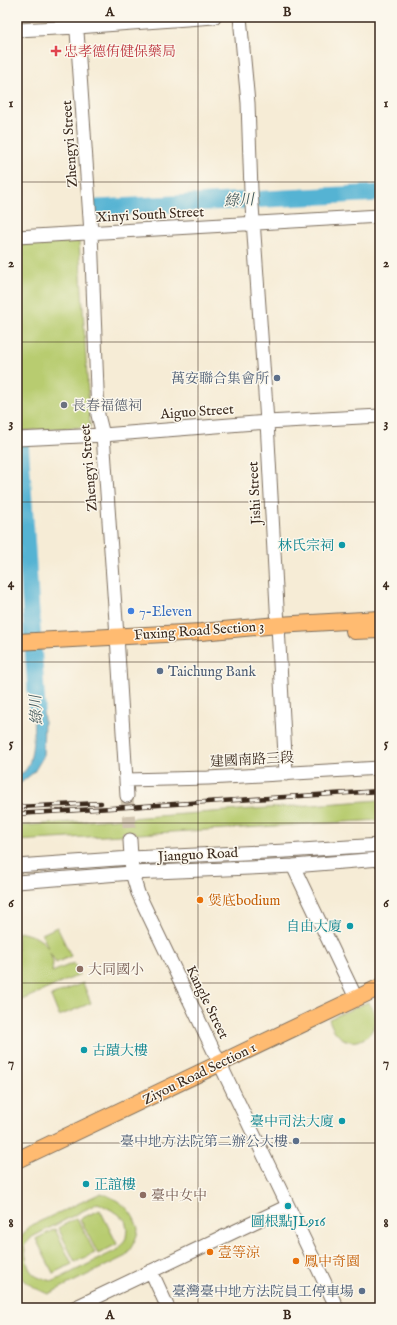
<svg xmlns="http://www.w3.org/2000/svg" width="397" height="1325" font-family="'IM FELL English','Noto Serif TC',serif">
	<rect width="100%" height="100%" fill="#fbf7ec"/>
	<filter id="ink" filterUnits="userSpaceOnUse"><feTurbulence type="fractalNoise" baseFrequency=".025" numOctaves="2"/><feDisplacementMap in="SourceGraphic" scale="8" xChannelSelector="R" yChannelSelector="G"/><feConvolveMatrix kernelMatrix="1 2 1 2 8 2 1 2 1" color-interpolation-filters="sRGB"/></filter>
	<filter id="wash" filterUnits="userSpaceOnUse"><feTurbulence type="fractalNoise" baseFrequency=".012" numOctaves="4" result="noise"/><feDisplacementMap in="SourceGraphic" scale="16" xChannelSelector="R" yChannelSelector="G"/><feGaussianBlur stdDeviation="0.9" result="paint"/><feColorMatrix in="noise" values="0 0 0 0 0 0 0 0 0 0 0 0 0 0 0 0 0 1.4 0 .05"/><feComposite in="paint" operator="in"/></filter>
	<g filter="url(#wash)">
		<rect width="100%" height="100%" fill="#f6ecd6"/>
		<path fill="#b8cc6f" stroke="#7a7b46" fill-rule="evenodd" d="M 79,241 L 90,427 L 17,431 L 17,244 Z
			M 380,800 L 380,820 L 17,841 L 17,826 Z
			M 57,927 L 71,956 L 56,963 L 50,953 L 53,962 L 52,972 L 74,963 L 79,975 L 17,1002 L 17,933 L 19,932 C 31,935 41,937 48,948 L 42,934 Z
			M 83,983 L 91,1003 L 59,1016 L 51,996 Z
			M 368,1002 C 394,1032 343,1064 329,1019 Z
			M 101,1193 C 117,1199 130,1207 136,1223 C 136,1225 138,1227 138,1229 C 138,1238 130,1249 126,1256 L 48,1294 L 33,1287 L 23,1279 L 17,1265 L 17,1247 L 18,1242 L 28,1227 ZM 98,1203 L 117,1213 L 125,1220 L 127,1229 L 126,1238 L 119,1249 L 54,1281 C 28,1278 28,1269 24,1246 L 32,1237 Z
			M 100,1210 L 117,1244 L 98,1254 L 80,1219 Z
			M 77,1218 L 95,1253 L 75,1262 L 58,1228 Z
			M 55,1229 L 72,1264 L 53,1273 L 36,1239 Z"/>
		<path fill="#54b3d3" stroke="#486e78" d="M 33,684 L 40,685 L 44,720 L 43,757 L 34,772 L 17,786 L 17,775 C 19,774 23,773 25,771 C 37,757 33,703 33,684 Z"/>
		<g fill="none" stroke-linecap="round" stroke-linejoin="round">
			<path stroke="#54b3d3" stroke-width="17" d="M 98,208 L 380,193
				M 20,439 L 37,707"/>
		</g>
	</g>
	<g filter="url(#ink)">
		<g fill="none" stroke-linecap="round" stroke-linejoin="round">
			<path stroke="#d1c5b1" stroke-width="13" stroke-dasharray="13 6" stroke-linecap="butt" d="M 127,796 L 130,840"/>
			<defs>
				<path id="minor" d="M 76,17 L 91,233 L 98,415 L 103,435 L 117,636 L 127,796
					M 240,17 L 248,103 L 251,191 L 267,422 L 286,774
					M 17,30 L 77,27 L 214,17
					M 17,237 L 380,216
					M 17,439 L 103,435 L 267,422 L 380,416
					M 126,780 L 208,778 L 380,768
					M 130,840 L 132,873 L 138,893 L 337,1308
					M 17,866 L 131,858 L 286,851 L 380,845
					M 293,866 L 356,998
					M 17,882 L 132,873 L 293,866 L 380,859
					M 151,1271 L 168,1308
					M 74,1308 L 288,1206"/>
				<path id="major" d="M 354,631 L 380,630
					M 17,642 L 201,632 L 278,625 L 380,619
					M 17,1160 L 380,987"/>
			</defs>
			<use href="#minor" stroke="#7c6e5e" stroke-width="15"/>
			<use href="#major" stroke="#7c6e5e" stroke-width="18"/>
			<use href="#minor" stroke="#fff" stroke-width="13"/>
			<use href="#major" stroke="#ffbb71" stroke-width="16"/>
			<defs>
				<path id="rail" d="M 17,807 L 101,803
					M 17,814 L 380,791"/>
			</defs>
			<use href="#rail" stroke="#3b2a1e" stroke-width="4.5"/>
			<use href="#rail" stroke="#fbf7ec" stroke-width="3" stroke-dasharray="9" stroke-linecap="butt"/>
		</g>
	</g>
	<path fill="none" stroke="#3b2a1e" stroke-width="1" stroke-opacity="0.55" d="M 198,17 L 198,1308M 17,182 L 380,182M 17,342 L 380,342M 17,502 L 380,502M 17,662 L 380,662M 17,823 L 380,823M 17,983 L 380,983M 17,1143 L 380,1143"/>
	<path fill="#e0444e" stroke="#fbf7ec" stroke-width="1.5" d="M54 45h4v4h4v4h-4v4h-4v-4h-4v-4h4z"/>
	<g fill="#5c6f8a" stroke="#fbf7ec" stroke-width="1.5">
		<circle cx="277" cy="378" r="4"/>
		<circle cx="160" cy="671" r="4"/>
		<circle cx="296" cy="1141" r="4"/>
		<circle cx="362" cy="1291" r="4"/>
	</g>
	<circle fill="#6b7280" stroke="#fbf7ec" stroke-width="1.5" cx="64" cy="405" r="4"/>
	<g fill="#0f9aa8" stroke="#fbf7ec" stroke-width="1.5">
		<circle cx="342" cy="545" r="4"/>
		<circle cx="350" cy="926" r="4"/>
		<circle cx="84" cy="1050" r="4"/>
		<circle cx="342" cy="1121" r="4"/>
		<circle cx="86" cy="1184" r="4"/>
		<circle cx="288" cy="1206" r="4"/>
	</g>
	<circle fill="#3f7fe0" stroke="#fbf7ec" stroke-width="1.5" cx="131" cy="611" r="4"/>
	<g fill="#e8710a" stroke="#fbf7ec" stroke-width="1.5">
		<circle cx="200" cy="900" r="4"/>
		<circle cx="210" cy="1252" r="4"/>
		<circle cx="296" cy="1261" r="4"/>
	</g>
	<g fill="#8d6e63" stroke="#fbf7ec" stroke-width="1.5">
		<circle cx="80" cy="969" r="4"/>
		<circle cx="143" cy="1195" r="4"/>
	</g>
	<g text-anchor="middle" stroke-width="3" stroke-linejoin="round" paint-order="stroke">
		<g font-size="14" fill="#be3a42" stroke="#fbf7ec" text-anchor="start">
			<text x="64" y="56">忠孝德侑健保藥局</text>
		</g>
		<g font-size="14" fill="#3b2a1e" stroke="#fbf7ec">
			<text transform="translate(69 144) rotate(-94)" y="5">Zhengyi Street</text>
			<text transform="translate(150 214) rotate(-3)" y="5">Xinyi South Street</text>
			<text transform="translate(197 411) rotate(-4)" y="5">Aiguo Street</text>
			<text transform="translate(88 468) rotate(-95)" y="5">Zhengyi Street</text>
			<text transform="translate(254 493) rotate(-93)" y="5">Jishi Street</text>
			<text transform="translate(199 630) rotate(-4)" y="5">Fuxing Road Section 3</text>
			<text transform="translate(252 759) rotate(-3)" y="5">建國南路三段</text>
			<text transform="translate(198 854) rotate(-3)" y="5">Jianguo Road</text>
			<text transform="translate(208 1002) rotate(64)" y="5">Kangle Street</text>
			<text transform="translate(199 1073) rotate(-26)" y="5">Ziyou Road Section 1</text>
		</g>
		<g font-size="14" fill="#4e5e75" stroke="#fbf7ec" text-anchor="end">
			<text x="269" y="383">萬安聯合集會所</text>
			<text x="168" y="676" text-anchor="start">Taichung Bank</text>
			<text x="288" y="1146">臺中地方法院第二辦公大樓</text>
			<text x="354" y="1296">臺灣臺中地方法院員工停車場</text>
		</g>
		<g font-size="14" fill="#5b616d" stroke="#fbf7ec" text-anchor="start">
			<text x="72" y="410">長春福德祠</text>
		</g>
		<g font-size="14" fill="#0d838f" stroke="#fbf7ec" text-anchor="end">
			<text x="334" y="550">林氏宗祠</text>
			<text x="342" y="931">自由大廈</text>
			<text x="92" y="1055" text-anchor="start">古蹟大樓</text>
			<text x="334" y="1126">臺中司法大廈</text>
			<text x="94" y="1189" text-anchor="start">正誼樓</text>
			<text x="288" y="1226" text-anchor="middle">圖根點JL916</text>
		</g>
		<g font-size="14" fill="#366cbe" stroke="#fbf7ec" text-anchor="start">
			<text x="139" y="616">7-Eleven</text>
		</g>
		<g font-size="14" fill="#c56008" stroke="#fbf7ec" text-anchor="start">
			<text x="208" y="905">煲底bodium</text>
			<text x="218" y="1257">壹等涼</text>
			<text x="304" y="1266">鳳中奇園</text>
		</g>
		<g font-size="14" fill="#785e54" stroke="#fbf7ec" text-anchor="start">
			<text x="88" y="974">大同國小</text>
			<text x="151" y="1200">臺中女中</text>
		</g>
		<g font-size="15" font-style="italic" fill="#445a5d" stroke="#fbf7ec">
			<text transform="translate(239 200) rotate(-3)" y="5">綠川</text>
			<text transform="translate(36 710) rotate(-93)" y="5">綠川</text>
		</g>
	</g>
	<rect width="397" height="1325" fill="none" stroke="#fbf7ec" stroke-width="44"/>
	<rect x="22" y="22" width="353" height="1281" fill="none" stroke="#3b2a1e" stroke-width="1.5"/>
	<g font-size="13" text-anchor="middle" font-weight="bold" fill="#3b2a1e">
		<text x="110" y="16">A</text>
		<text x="287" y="16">B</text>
		<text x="11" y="107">1</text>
		<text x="386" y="107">1</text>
		<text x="11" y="267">2</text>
		<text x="386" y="267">2</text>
		<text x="11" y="427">3</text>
		<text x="386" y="427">3</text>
		<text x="11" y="587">4</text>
		<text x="386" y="587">4</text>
		<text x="11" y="747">5</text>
		<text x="386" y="747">5</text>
		<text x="11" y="907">6</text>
		<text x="386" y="907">6</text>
		<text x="11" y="1067">7</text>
		<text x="386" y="1067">7</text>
		<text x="11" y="1227">8</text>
		<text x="386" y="1227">8</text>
		<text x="110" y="1319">A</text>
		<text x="287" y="1319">B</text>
	</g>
</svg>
